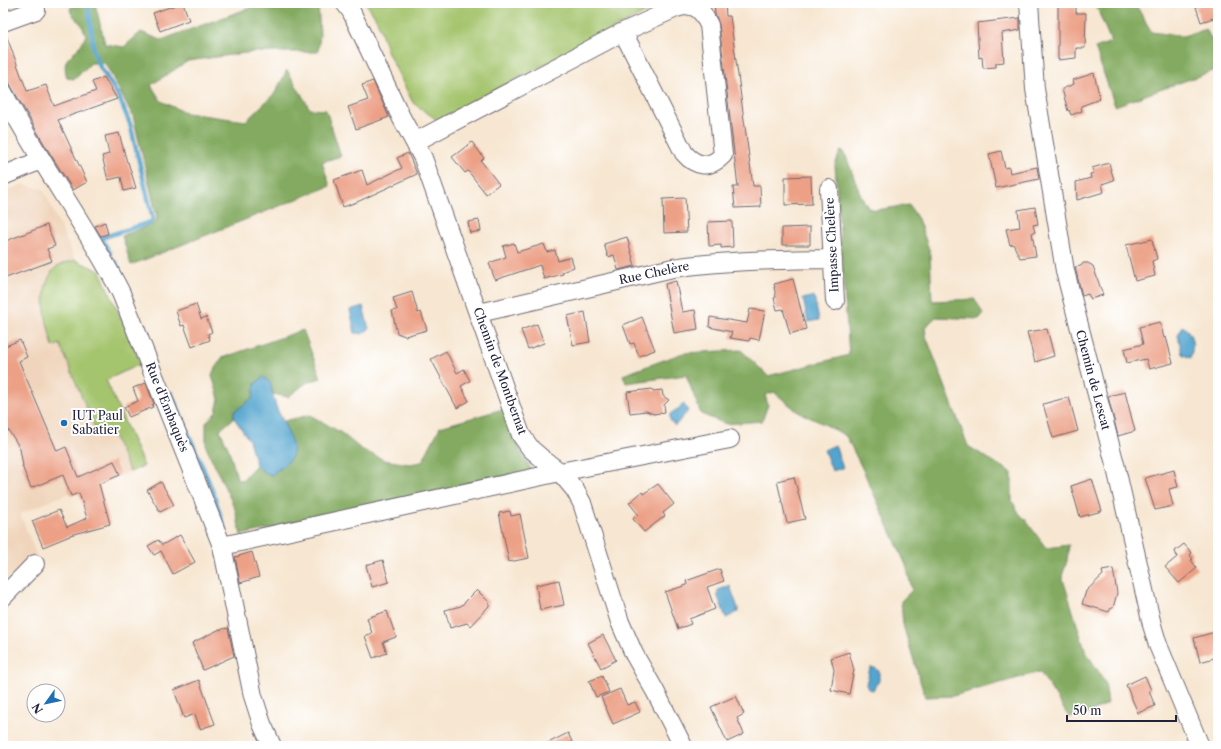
<svg xmlns="http://www.w3.org/2000/svg" width="1221" height="749" font-family="'Libre Caslon Text',serif">
	<rect width="100%" height="100%" fill="#fff"/>
	<filter id="ink" filterUnits="userSpaceOnUse"><feTurbulence type="fractalNoise" baseFrequency=".025" numOctaves="2"/><feDisplacementMap in="SourceGraphic" scale="8" xChannelSelector="R" yChannelSelector="G"/><feConvolveMatrix kernelMatrix="1 2 1 2 8 2 1 2 1" color-interpolation-filters="sRGB"/></filter>
	<filter id="wash" filterUnits="userSpaceOnUse"><feTurbulence type="fractalNoise" baseFrequency=".012" numOctaves="4" result="noise"/><feDisplacementMap in="SourceGraphic" scale="16" xChannelSelector="R" yChannelSelector="G"/><feGaussianBlur stdDeviation="0.9" result="paint"/><feColorMatrix in="noise" values="0 0 0 0 0 0 0 0 0 0 0 0 0 0 0 0 0 1.4 0 .05"/><feComposite in="paint" operator="in"/></filter>
	<g filter="url(#wash)">
		<rect width="100%" height="100%" fill="#f7e7d2"/>
		<path fill="#f0d5bc" d="M 23,184 L 44,190 L 75,260 L 71,297 L 144,466 L 71,496 L 69,493 L 20,514 L 37,556 L 3,589 L 3,192 Z"/>
		<path fill="#a4c46d" stroke="#637354" d="M 366,3 L 664,3 L 437,120 L 413,103 L 388,53 L 377,20 Z
			M 75,260 L 100,271 L 141,364 L 106,380 L 144,466 L 130,472 L 111,431 L 98,436 L 60,344 L 53,347 C 47,323 36,290 55,268 C 59,264 70,262 75,260 Z"/>
		<path fill="#83aa60" stroke="#52664e" d="M 78,3 L 95,3 L 105,44 L 124,47 L 141,32 L 161,40 L 263,3 L 318,3 L 320,35 L 318,52 L 253,52 L 188,61 L 151,85 L 161,101 L 186,113 L 246,121 L 275,93 L 287,70 L 310,109 L 326,110 L 341,156 L 322,162 L 330,186 L 131,265 L 122,236 L 155,223 L 157,217 L 133,116 L 105,63 L 91,63 L 75,79 L 67,78 C 62,59 68,59 79,47 C 82,44 84,39 86,35 L 81,24 L 71,13 L 70,8 Z
			M 1095,3 L 1135,3 L 1151,32 L 1183,36 L 1206,29 L 1218,52 L 1218,69 L 1115,106 L 1095,48 L 1111,42 Z
			M 842,151 L 846,156 L 859,191 L 868,208 L 876,210 L 909,205 L 918,219 L 930,252 L 932,301 L 975,299 L 983,314 L 979,319 L 936,317 L 925,327 L 926,336 L 968,446 L 1012,473 L 1012,501 L 1019,513 L 1025,519 L 1046,548 L 1069,545 L 1067,561 L 1062,576 L 1085,650 L 1105,682 L 1108,703 L 1090,713 L 1069,717 L 1040,672 L 953,696 L 925,697 L 903,625 L 901,601 L 912,590 L 906,565 L 863,470 L 846,436 L 826,425 L 798,412 L 774,392 L 765,395 L 768,405 L 762,421 L 726,424 L 701,414 L 686,375 L 626,383 L 623,375 L 683,353 L 741,350 L 768,376 L 849,355 L 835,165 L 840,152 Z
			M 303,330 L 321,378 L 306,383 L 288,397 L 273,394 L 270,382 L 255,384 L 253,398 L 234,412 L 234,418 L 220,430 L 229,450 L 238,481 L 243,479 L 256,465 L 264,472 L 272,475 L 277,470 L 282,468 L 293,448 L 284,421 L 310,415 L 340,432 L 361,449 L 384,460 L 409,464 L 422,462 L 440,427 L 503,409 C 511,432 520,452 533,472 L 241,535 L 235,509 L 206,447 L 206,423 L 216,412 L 219,399 L 212,375 L 215,368 L 222,358 Z"/>
		<path fill="#53a4ce" stroke="#3a6384" d="M 814,296 L 819,320 L 808,322 L 803,299 Z
			M 363,306 L 369,329 L 362,334 L 355,333 L 350,310 Z
			M 1183,326 C 1193,334 1195,346 1190,358 L 1182,354 L 1178,335 Z
			M 263,377 L 270,382 C 272,390 273,398 276,406 C 280,417 297,444 292,456 C 288,464 278,469 272,475 L 264,472 L 256,465 L 249,440 L 234,418 L 234,412 L 253,398 L 255,384 Z
			M 683,403 L 688,411 L 675,426 L 670,420 L 670,414 C 675,410 679,410 683,403 Z
			M 835,445 L 843,468 L 832,471 L 824,450 Z
			M 730,586 L 738,608 L 738,612 L 726,618 L 718,597 L 718,590 Z
			M 870,668 L 875,668 L 879,671 L 879,681 L 873,690 L 868,689 L 866,684 Z"/>
		<g fill="none" stroke-linecap="round" stroke-linejoin="round">
			<path stroke="#53a4ce" stroke-width="4.5" d="M 88,3 L 94,52 L 99,65 L 119,97 L 130,124 L 153,219 L 151,222 L 101,238 L 110,253
				M 3,5 L 8,3
				M 116,262 L 120,274
				M 171,393 L 211,487 L 225,529"/>
		</g>
		<g id="blocks">
			<path fill="#eca086" d="M 181,3 L 183,3 L 189,20 L 160,31 L 153,13 Z
				M 714,3 L 725,3 L 726,16 L 730,16 L 753,186 L 760,186 L 761,207 L 735,208 L 733,187 L 738,187 L 719,24 L 715,14 Z
				M 1206,3 L 1212,3 L 1217,17 L 1201,22 L 1196,7 Z
				M 1058,6 L 1076,6 L 1076,13 L 1086,13 L 1085,48 L 1076,48 L 1076,58 L 1058,60 Z
				M 1020,18 L 1020,30 L 1002,33 L 1004,62 L 996,63 L 996,67 L 983,68 L 982,57 L 979,58 L 977,23 Z
				M 3,32 L 5,32 L 27,91 L 46,85 L 54,106 L 96,91 L 92,82 L 104,77 L 117,99 L 58,120 L 87,182 L 73,190 L 46,147 L 11,86 L 3,67 Z
				M 1094,73 L 1100,99 L 1081,106 L 1082,111 L 1071,115 L 1069,110 L 1068,111 L 1062,89 L 1074,84 L 1073,80 Z
				M 373,81 L 389,117 L 356,129 L 348,107 L 368,100 L 362,85 Z
				M 119,133 L 127,162 L 128,162 L 136,188 L 124,191 L 121,177 L 108,180 L 102,156 L 109,154 L 105,136 Z
				M 472,142 L 484,158 L 481,161 L 499,184 L 486,194 L 468,171 L 465,173 L 452,157 Z
				M 1001,151 L 1005,168 L 1009,167 L 1010,173 L 1037,167 L 1039,179 L 996,188 L 989,154 Z
				M 408,153 L 417,174 L 357,202 L 343,207 L 334,180 L 362,170 L 367,185 L 402,168 L 397,158 Z
				M 1109,163 L 1114,180 L 1102,184 L 1104,192 L 1077,200 L 1076,182 L 1091,178 L 1090,174 L 1094,173 L 1092,168 Z
				M 811,176 L 812,204 L 785,205 L 785,177 Z
				M 685,198 L 687,232 L 664,233 L 663,199 Z
				M 1035,207 L 1038,224 L 1033,225 L 1035,232 L 1032,233 L 1036,256 L 1020,258 L 1013,244 L 1010,245 L 1006,229 L 1020,227 L 1018,210 Z
				M 479,220 L 481,231 L 470,233 L 468,222 Z
				M 732,221 L 733,247 L 721,248 L 721,245 L 709,246 L 708,222 Z
				M 105,222 L 108,234 L 101,236 L 95,226 Z
				M 47,225 L 55,246 L 47,249 L 52,261 L 3,279 L 3,242 Z
				M 810,227 L 810,245 L 782,245 L 782,228 Z
				M 627,237 L 635,266 L 618,270 L 614,255 L 608,257 L 604,244 Z
				M 1152,239 L 1157,259 L 1152,261 L 1155,276 L 1135,281 L 1126,245 Z
				M 514,243 L 517,252 L 544,244 L 547,252 L 555,250 L 558,261 L 571,257 L 574,267 L 562,272 L 563,274 L 544,279 L 540,265 L 495,280 L 489,263 L 506,257 L 503,246 Z
				M 1083,263 L 1088,263 L 1093,266 L 1103,295 L 1091,299 L 1088,294 L 1082,296 L 1075,267 L 1081,266 Z
				M 793,279 L 806,329 L 790,334 L 783,309 L 777,310 L 774,298 L 776,297 L 774,287 L 775,287 L 774,284 Z
				M 676,281 L 682,312 L 695,310 L 698,329 L 674,333 L 665,284 Z
				M 412,292 L 418,313 L 421,312 L 427,330 L 405,336 L 397,333 L 392,311 L 397,310 L 393,298 Z
				M 196,304 L 201,319 L 206,317 L 212,332 L 208,334 L 210,340 L 192,347 L 184,325 L 181,326 L 176,311 Z
				M 750,309 L 765,311 L 759,340 L 750,338 L 749,341 L 730,338 L 732,332 L 709,327 L 710,317 L 747,323 Z
				M 585,312 L 590,342 L 573,345 L 567,316 Z
				M 642,317 L 655,350 L 639,356 L 634,343 L 630,344 L 623,325 Z
				M 1160,322 L 1164,338 L 1166,337 L 1173,363 L 1149,369 L 1146,359 L 1127,363 L 1124,349 L 1143,344 L 1139,327 Z
				M 537,324 L 544,343 L 528,349 L 521,330 Z
				M 1047,329 L 1054,356 L 1035,362 L 1027,332 Z
				M 20,340 L 27,357 L 19,361 L 57,451 L 66,447 L 78,477 L 114,461 L 120,475 L 99,484 L 110,524 L 70,535 L 70,536 L 43,547 L 32,521 L 59,510 L 67,527 L 87,518 L 79,493 L 71,496 L 63,475 L 31,488 L 22,466 L 23,466 L 20,449 L 15,440 L 8,430 L 3,431 L 3,347 Z
				M 446,351 L 457,373 L 464,369 L 470,381 L 461,386 L 469,401 L 457,408 L 431,359 Z
				M 146,383 L 154,404 L 152,405 L 153,407 L 129,417 L 124,407 L 138,401 L 133,388 Z
				M 652,389 L 653,391 L 662,390 L 663,396 L 669,400 L 664,405 L 665,412 L 654,414 L 646,411 L 630,413 L 627,392 Z
				M 1125,392 L 1135,431 L 1118,436 L 1108,396 Z
				M 1069,397 L 1078,431 L 1053,438 L 1043,404 Z
				M 1174,470 L 1178,487 L 1169,489 L 1173,506 L 1155,510 L 1145,478 Z
				M 794,477 L 805,519 L 787,523 L 777,481 Z
				M 1092,479 L 1102,511 L 1080,517 L 1071,486 Z
				M 161,482 L 174,505 L 160,512 L 147,490 Z
				M 658,484 L 674,504 L 663,513 L 665,516 L 644,532 L 633,519 L 638,514 L 629,503 L 642,492 L 643,494 Z
				M 510,511 L 511,516 L 520,514 L 529,558 L 509,562 L 499,513 Z
				M 180,535 L 195,562 L 173,574 L 161,551 L 154,555 L 148,546 L 158,540 L 162,545 Z
				M 1184,544 L 1192,553 L 1190,555 L 1193,559 L 1191,560 L 1197,568 L 1179,583 L 1165,567 L 1177,557 L 1175,551 Z
				M 252,552 L 259,577 L 240,583 L 235,557 Z
				M 383,560 L 389,582 L 372,587 L 366,565 Z
				M 720,569 L 724,581 L 707,587 L 715,609 L 689,619 L 691,624 L 678,629 L 665,592 L 687,585 L 686,581 Z
				M 1113,569 L 1117,593 L 1113,608 L 1111,608 L 1109,612 L 1082,604 L 1086,591 L 1103,575 L 1102,571 Z
				M 559,580 L 564,605 L 540,610 L 536,585 Z
				M 477,590 L 489,602 L 489,606 L 470,626 L 467,623 L 450,628 L 445,610 L 461,606 Z
				M 387,611 L 396,637 L 383,642 L 387,653 L 373,658 L 365,636 L 372,633 L 367,618 Z
				M 228,628 L 234,656 L 203,670 L 192,643 L 218,630 Z
				M 1218,631 L 1218,657 L 1200,662 L 1194,638 Z
				M 603,635 L 616,660 L 601,668 L 588,643 Z
				M 849,652 L 854,670 L 849,694 L 831,690 L 834,670 L 831,658 Z
				M 602,676 L 609,692 L 596,697 L 589,681 Z
				M 1145,676 L 1151,690 L 1149,691 L 1155,706 L 1138,713 L 1126,685 Z
				M 199,680 L 215,724 L 200,729 L 195,714 L 184,718 L 174,690 Z
				M 620,689 L 627,705 L 635,702 L 640,712 L 613,724 L 601,697 Z
				M 736,696 L 744,714 L 737,718 L 744,734 L 727,742 L 711,707 Z
				M 568,733 L 574,746 L 542,746 Z"/>
		</g>
	</g>
	<g filter="url(#ink)">
		<use href="#blocks" fill-opacity="0" stroke="#6d6770" stroke-width="1"/>
		<g fill="none" stroke-linecap="round" stroke-linejoin="round">
			<defs>
				<path id="minor" d="M 345,3 L 351,11 L 401,117 L 423,158 L 521,435 L 531,449 L 545,461 L 560,472 L 575,490 L 582,503 L 620,622 L 634,654 L 655,691 L 683,746
					M 1029,3 L 1035,89 L 1065,271 L 1116,468 L 1152,625 L 1158,645 L 1200,746
					M 3,22 L 36,10
					M 3,92 C 38,162 86,224 121,293 L 222,546 L 253,696 L 262,724 L 272,746
					M 415,142 L 623,32 L 676,8 L 688,5 L 697,8 L 703,14 L 709,25 L 723,155 C 710,169 696,167 684,153 L 623,32
					M 3,176 L 41,160
					M 829,189 L 835,301
					M 479,313 L 673,268 C 726,260 779,260 833,259
					M 222,546 L 560,472 L 730,439
					M 3,597 L 35,564"/>
			</defs>
			<use href="#minor" stroke="#6d6770" stroke-width="20"/>
			<use href="#minor" stroke="#fff" stroke-width="18"/>
		</g>
	</g>
	<circle fill="#1f6fb2" stroke="#fff" stroke-width="1.5" cx="64" cy="423" r="4"/>
	<g text-anchor="middle" stroke-width="4" stroke-linejoin="round" paint-order="stroke">
		<g font-size="12" fill="#22223b" stroke="#fff">
			<text transform="translate(832 245) rotate(-93)" y="4">Impasse Chelère</text>
			<text transform="translate(654 273) rotate(-12)" y="4">Rue Chelère</text>
			<text transform="translate(500 371) rotate(70)" y="4">Chemin de Montbernat</text>
			<text transform="translate(1093 380) rotate(75)" y="4">Chemin de Lescat</text>
			<text transform="translate(167 407) rotate(68)" y="4">Rue d'Embaquès</text>
		</g>
		<g font-size="12" fill="#22223b" stroke="#fff" text-anchor="start">
			<text x="72" y="420">IUT Paul<tspan x="72" dy="14">Sabatier</tspan></text>
		</g>
	</g>
	<rect width="1221" height="749" fill="none" stroke="#fff" stroke-width="16"/>
	<g transform="translate(46 703) rotate(237)"><circle r="19" fill="#ffffff" stroke="#a7a7b1"/>
	<path d="M0-3L7 15L0 10L-7 15Z" fill="#1f6fb2"/>
	<text y="-6" font-size="11" font-weight="bold" text-anchor="middle" fill="#22223b">N</text>
	</g>
	<path d="M1067 715v6h109v-6" fill="none" stroke="#22223b" stroke-width="2"/>
	<text x="1073" y="715" font-size="12" fill="#22223b" stroke="#ffffff" stroke-width="3" paint-order="stroke">50 m</text>
</svg>
